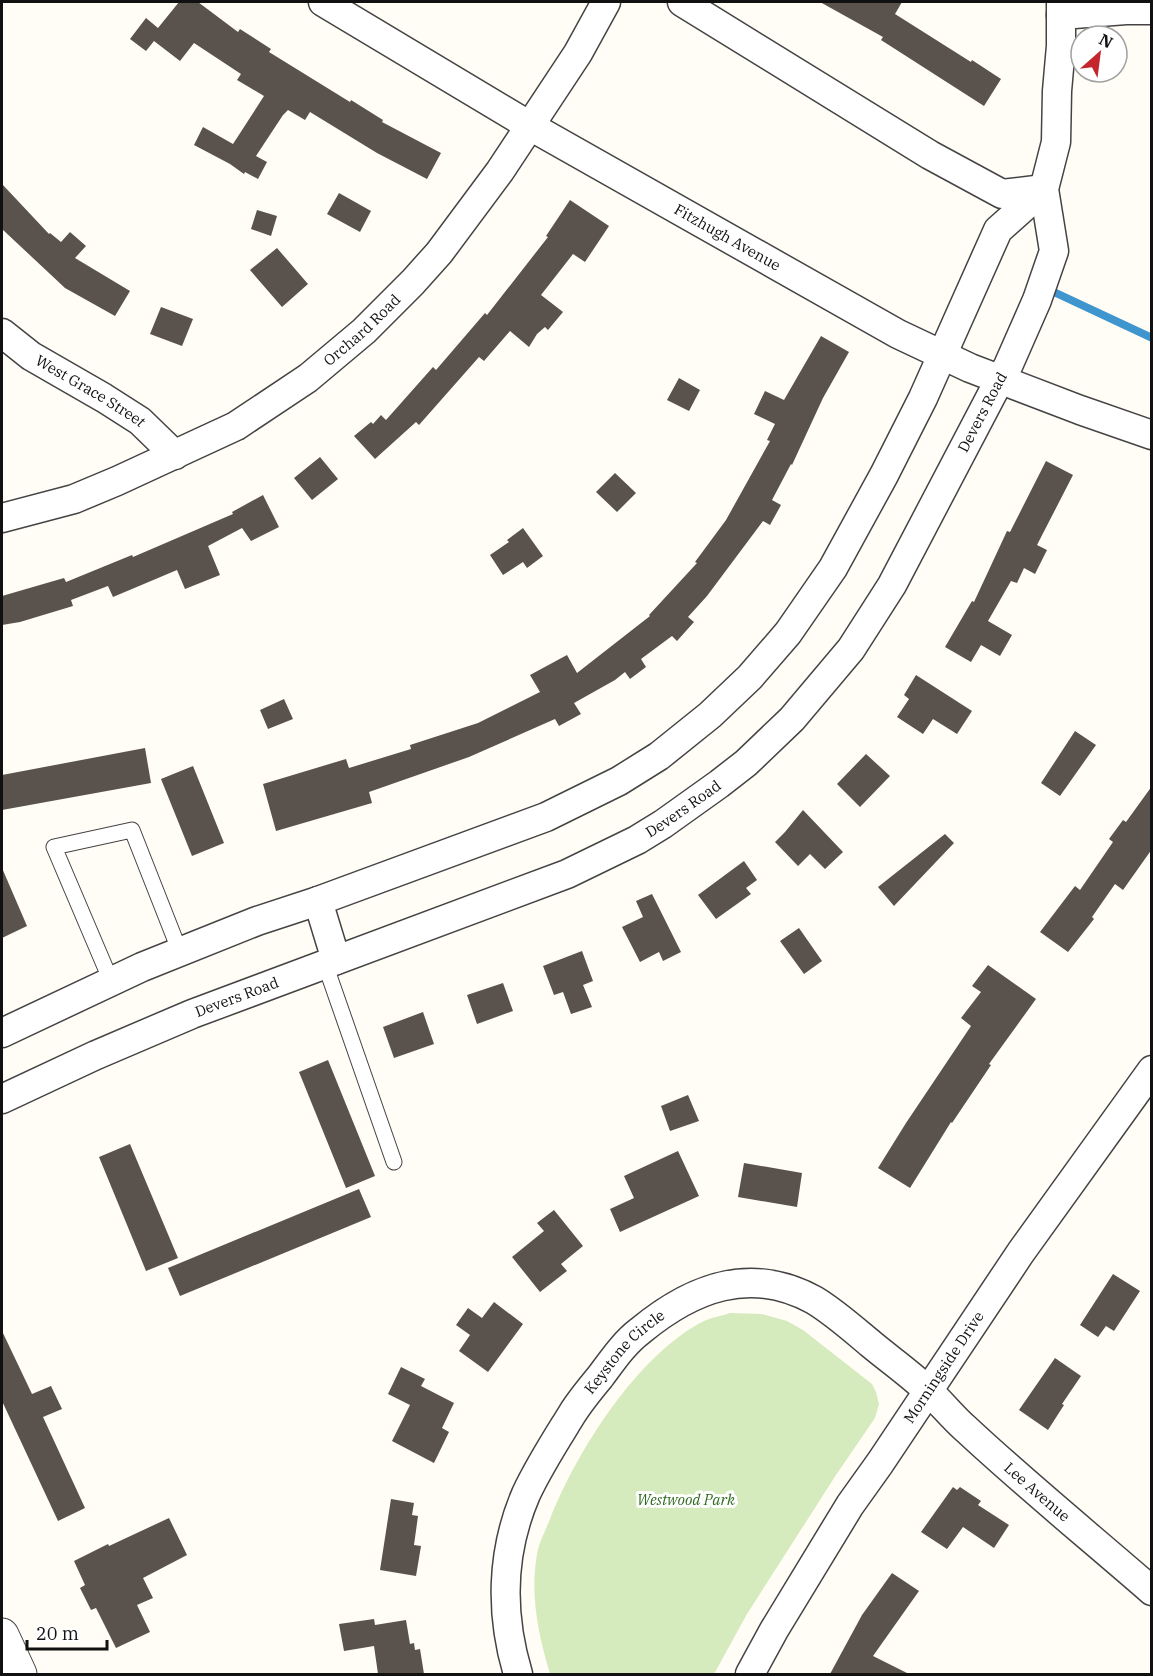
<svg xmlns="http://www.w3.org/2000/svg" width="1153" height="1676" font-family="'IBM Plex Serif',serif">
	<rect width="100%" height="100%" fill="#fffdf5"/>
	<path fill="#d5ebbd" d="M 730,1313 L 762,1314 L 787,1321 L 803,1330 L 872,1384 L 876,1392 L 879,1404 L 875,1418 L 836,1475 L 747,1614 L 714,1674 L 550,1674 C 538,1633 529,1592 538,1549 C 541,1539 546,1529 550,1519 C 577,1451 637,1355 704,1321 C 712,1317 722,1316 730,1313 Z"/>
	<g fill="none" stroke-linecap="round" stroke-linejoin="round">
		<path stroke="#3f96cf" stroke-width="8" d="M 1056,293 L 1152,338"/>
	</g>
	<path fill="#5a524d" d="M 179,2 L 198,2 L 238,32 L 240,29 L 271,49 L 269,52 L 350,102 L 351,100 L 383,120 L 382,122 L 441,153 L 427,179 L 377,153 L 310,112 L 305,120 L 288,110 L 283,115 L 256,156 L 267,162 L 258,179 L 245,172 L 244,174 L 230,164 L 194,145 L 203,127 L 233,144 L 264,96 L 237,80 L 241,74 L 194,43 L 180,61 L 154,41 L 146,51 L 130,39 L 146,18 L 158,28 Z
		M 820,2 L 902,2 L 895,14 L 971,62 L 972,60 L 1001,79 L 984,106 L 881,40 L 883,37 Z
		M 2,184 L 49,234 L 50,233 L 61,242 L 70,232 L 86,246 L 75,258 L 130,291 L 115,316 L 65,288 L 2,229 Z
		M 339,193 L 371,211 L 360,232 L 327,214 Z
		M 570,200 L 609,226 L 585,262 L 573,254 L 541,295 L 563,312 L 548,330 L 545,327 L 537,334 L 529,347 L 510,331 L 484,361 L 479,357 L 419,425 L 416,422 L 375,459 L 354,436 L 371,422 L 373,424 L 381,415 L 386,420 L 433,367 L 436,370 L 485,313 L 487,315 L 548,237 L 546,236 Z
		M 257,210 L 277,216 L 271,236 L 251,229 Z
		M 277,248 L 308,284 L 282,307 L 250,270 Z
		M 161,307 L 193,319 L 182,346 L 150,334 Z
		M 821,336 L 849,352 L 823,398 L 792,465 L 791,464 L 772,500 L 781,505 L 770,525 L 763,521 L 707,596 L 688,617 L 694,622 L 677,641 L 672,636 L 641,659 L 646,667 L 630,679 L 625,672 L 615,680 L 574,703 L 581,714 L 559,726 L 555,719 L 469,757 L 369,792 L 372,803 L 276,831 L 263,784 L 346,759 L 349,768 L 411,749 L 410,745 L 478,723 L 540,692 L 530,675 L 567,655 L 577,673 L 650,616 L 649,615 L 697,563 L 695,562 L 726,520 L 770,441 L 767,440 L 775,424 L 754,414 L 765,391 L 784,400 Z
		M 679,378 L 700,390 L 689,411 L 667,400 Z
		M 320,457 L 338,479 L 312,500 L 294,478 Z
		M 1046,461 L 1073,475 L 1037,545 L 1047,550 L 1035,574 L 1024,568 L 1017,583 L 1011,581 L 988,621 L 1012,635 L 1000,656 L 981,645 L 971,662 L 945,647 L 972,601 L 974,602 L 1007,531 L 1010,532 Z
		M 615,473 L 636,493 L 617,512 L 596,492 Z
		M 263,495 L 279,527 L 251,541 L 242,528 L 208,546 L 220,575 L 185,589 L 177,570 L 113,597 L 108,586 L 71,600 L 73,606 L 20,622 L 2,625 L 2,596 L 64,578 L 66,582 L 132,555 L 133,557 L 233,514 L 232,512 Z
		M 523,528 L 543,556 L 527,568 L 523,562 L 503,575 L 490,555 L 509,542 L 507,540 Z
		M 916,675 L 972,711 L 957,734 L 933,719 L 923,734 L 897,717 L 909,699 L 904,695 Z
		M 284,699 L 293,719 L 268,729 L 260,710 Z
		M 1075,731 L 1096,745 L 1060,796 L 1041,783 Z
		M 145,748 L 151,783 L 2,810 L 2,775 Z
		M 866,754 L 890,776 L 860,807 L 837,784 Z
		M 193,766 L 224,843 L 192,856 L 161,779 Z
		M 1152,786 L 1152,849 L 1123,890 L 1115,884 L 1092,917 L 1094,919 L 1068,952 L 1040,932 L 1075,886 L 1080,890 L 1113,842 L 1109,839 L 1123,820 L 1126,822 Z
		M 803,810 L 843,852 L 825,869 L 810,854 L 798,866 L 775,842 L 785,832 Z
		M 945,834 L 954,843 L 894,906 L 878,887 Z
		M 744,861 L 757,880 L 746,888 L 751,894 L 716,919 L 698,895 Z
		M 2,868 L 27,926 L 2,938 Z
		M 652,894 L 681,952 L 663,961 L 659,952 L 640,962 L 622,927 L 643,917 L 636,901 Z
		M 799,928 L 822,961 L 804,974 L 780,941 Z
		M 582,951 L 593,981 L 583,985 L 592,1007 L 571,1014 L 563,992 L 554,995 L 543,966 Z
		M 988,965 L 1036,999 L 989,1064 L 991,1065 L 952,1123 L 951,1122 L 910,1188 L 878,1168 L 906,1123 L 971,1026 L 961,1018 L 981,992 L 972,986 Z
		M 503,983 L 513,1011 L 477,1024 L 467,995 Z
		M 423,1012 L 434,1044 L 394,1058 L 383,1027 Z
		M 328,1060 L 375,1176 L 346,1188 L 299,1072 Z
		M 688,1095 L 699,1121 L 670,1131 L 661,1106 Z
		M 130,1144 L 178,1258 L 146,1271 L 99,1157 Z
		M 678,1151 L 699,1196 L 620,1232 L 610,1209 L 634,1198 L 624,1176 Z
		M 744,1163 L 802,1173 L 797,1207 L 738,1197 Z
		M 359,1189 L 371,1217 L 180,1296 L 168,1268 Z
		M 554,1210 L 583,1246 L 561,1264 L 567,1271 L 540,1292 L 512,1257 L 544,1231 L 537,1223 Z
		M 1113,1274 L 1140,1291 L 1114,1331 L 1106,1326 L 1098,1337 L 1080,1325 Z
		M 494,1302 L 523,1324 L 488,1372 L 459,1351 L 470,1335 L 456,1325 L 468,1308 L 482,1318 Z
		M 2,1331 L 32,1394 L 51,1386 L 62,1409 L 43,1417 L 85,1508 L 58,1521 L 2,1401 Z
		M 1055,1358 L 1081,1376 L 1062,1404 L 1064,1405 L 1048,1430 L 1019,1410 Z
		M 401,1367 L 425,1379 L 421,1386 L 454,1403 L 442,1428 L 449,1432 L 434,1463 L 392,1441 L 410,1405 L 388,1394 Z
		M 953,1487 L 957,1490 L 960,1487 L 981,1501 L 978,1505 L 1009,1525 L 994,1548 L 963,1527 L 947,1549 L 921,1532 Z
		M 391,1499 L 414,1503 L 412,1515 L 418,1516 L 414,1545 L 421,1546 L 416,1576 L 380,1570 Z
		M 169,1518 L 187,1555 L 143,1578 L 153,1598 L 137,1605 L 150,1632 L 116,1648 L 96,1608 L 91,1610 L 80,1588 L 85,1585 L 74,1561 L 108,1544 L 109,1546 Z
		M 892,1573 L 919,1591 L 873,1656 L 909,1674 L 830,1674 L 862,1615 Z
		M 374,1619 L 375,1625 L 406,1620 L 410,1644 L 414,1643 L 415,1650 L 420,1649 L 424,1674 L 378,1674 L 374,1646 L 344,1651 L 339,1624 Z"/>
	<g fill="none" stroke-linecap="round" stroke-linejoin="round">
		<defs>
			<path id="service" d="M 325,964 L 394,1162
				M 111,981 L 54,847 L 132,830 L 180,952"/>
			<g id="minor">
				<path id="s1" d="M 323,2 L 530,126 L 898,334 L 970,368 L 1080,410 L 1152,435"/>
				<path d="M 682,2 L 930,155 L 1002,194 L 1044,189"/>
				<path d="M 1061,15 L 1126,10 L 1152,10"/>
				<path id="s2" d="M 2,333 L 31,356 L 104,398 L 140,421 L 175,455"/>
				<path id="s3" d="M 2,518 L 74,499 L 117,481 L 236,426 L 308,378 L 364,331 L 413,282 L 439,253 L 500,171 L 578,53 L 606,2"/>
				<path d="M 318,901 L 336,960"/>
				<path d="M 2,1033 L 142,967 L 257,921 L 318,901 L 546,817 L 619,781 L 659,756 L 710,715 L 750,677 L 788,633 L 833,568 L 884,475 L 923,398 L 998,230 L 1044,189"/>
				<path id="s4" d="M 2,1099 L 96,1055 L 192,1014 L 567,874 L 637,840 L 663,824 L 719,784 L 746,763 L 792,719 L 851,649 L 892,585 L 1000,379 L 1008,366 L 1037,300 L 1054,251 L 1044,189 L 1056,142 L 1057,91 L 1061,46 L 1061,2"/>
				<path id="s5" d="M 518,1674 C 500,1614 501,1552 526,1494 C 539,1466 556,1440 572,1414 C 580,1401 590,1389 600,1377 C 612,1361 624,1343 640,1331 C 692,1288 750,1265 814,1300 C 834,1312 853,1329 871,1344 C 889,1359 909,1373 926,1389 C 940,1401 952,1417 966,1429 C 1026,1485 1090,1537 1152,1591"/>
				<path id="s6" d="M 750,1674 L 774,1630 L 850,1505 L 880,1463 L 1021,1252 L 1152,1070"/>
			</g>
			<path id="tertiary" d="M 2,1635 L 20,1674"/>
		</defs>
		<use href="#service" stroke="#444" stroke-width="17"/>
		<use href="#minor" stroke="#444" stroke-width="31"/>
		<use href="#tertiary" stroke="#444" stroke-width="35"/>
		<use href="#service" stroke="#fff" stroke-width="15"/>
		<use href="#minor" stroke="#fff" stroke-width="28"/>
		<use href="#tertiary" stroke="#fff" stroke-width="33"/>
	</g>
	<g text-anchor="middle" stroke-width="6" stroke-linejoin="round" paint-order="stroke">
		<g font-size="15" fill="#111" stroke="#fff">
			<text dy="5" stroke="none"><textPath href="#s1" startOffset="468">Fitzhugh Avenue</textPath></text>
			<text dy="5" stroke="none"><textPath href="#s3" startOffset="411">Orchard Road</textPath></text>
			<text dy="5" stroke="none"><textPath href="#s2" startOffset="106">West Grace Street</textPath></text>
			<text dy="5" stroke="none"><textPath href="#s4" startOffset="1246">Devers Road</textPath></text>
			<text dy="5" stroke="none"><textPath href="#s4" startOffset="742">Devers Road</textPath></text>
			<text dy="5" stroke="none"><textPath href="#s4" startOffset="256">Devers Road</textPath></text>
			<text dy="5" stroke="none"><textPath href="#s5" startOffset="358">Keystone Circle</textPath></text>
			<text dy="5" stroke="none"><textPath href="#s6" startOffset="363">Morningside Drive</textPath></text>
			<text dy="5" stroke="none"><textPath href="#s5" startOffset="868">Lee Avenue</textPath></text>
		</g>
		<g font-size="15" font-style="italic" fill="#2f6b1f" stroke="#fff">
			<text x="686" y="1505">Westwood Park</text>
		</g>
	</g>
	<rect width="1153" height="1676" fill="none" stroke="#111111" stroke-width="6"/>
	<g transform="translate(1099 54) rotate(28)"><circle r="28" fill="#ffffff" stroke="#a0a0a0" stroke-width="1.5"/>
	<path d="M0-4.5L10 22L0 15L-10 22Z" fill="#c4262e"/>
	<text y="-9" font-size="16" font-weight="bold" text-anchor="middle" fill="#111111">N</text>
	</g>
	<path d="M27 1640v9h80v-9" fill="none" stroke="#111111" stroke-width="3"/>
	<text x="36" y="1640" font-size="18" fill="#111111" stroke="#ffffff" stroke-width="4.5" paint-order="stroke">20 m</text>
</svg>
